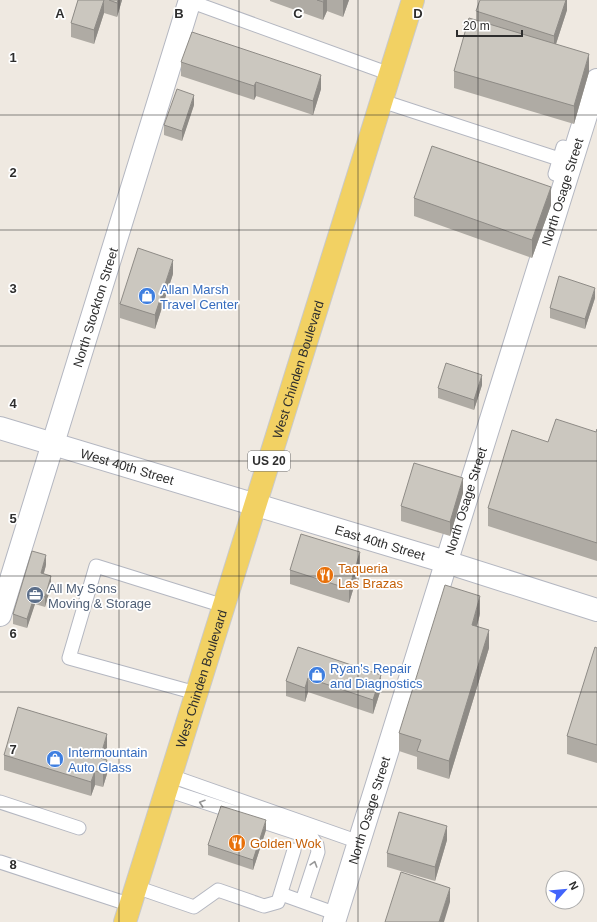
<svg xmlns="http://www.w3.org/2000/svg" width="597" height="922" font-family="Helvetica,sans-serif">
	<rect width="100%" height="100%" fill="#efe9e1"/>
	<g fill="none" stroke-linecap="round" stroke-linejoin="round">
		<defs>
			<path id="lane" d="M 189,1 L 390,74
				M 382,101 L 559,159
				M 566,178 L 555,174 L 563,147 L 575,151
				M 196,693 L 69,658 L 96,566 L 224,606
				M 171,776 L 359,842
				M 167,790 L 312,838 L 317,845 L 318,852 L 302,901
				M 0,802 L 79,828
				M 0,862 L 131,905
				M 136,887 L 194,907 L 218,890 L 264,906 L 278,902 L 294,850
				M 281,894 L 337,914"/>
			<g id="street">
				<path id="s1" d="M 0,428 L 446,562 L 597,610"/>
				<path id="s2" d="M 0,615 L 190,0"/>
				<path id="s3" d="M 334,922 L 597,80"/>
			</g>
			<g id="primary">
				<path id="s4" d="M 125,922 L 413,0"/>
			</g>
		</defs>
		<use href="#lane" stroke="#b4b7c1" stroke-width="15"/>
		<use href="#street" stroke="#b4b7c1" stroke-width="24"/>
		<use href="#primary" stroke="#c9c9c9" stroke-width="24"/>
		<use href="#lane" stroke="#fff" stroke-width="13"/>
		<use href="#street" stroke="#fff" stroke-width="22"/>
		<use href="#primary" stroke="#f2d163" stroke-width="22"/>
	</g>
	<path fill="#afaba4" d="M 78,0 L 122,0 L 117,17 L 104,13 L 94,44 L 71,37 L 71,23 Z
		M 270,0 L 349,0 L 343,17 L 327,11 L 323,20 L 270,1 Z
		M 567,0 L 567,10 L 556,44 L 589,72 L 574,124 L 454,88 L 454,71 L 476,20 L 476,11 Z
		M 181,62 L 321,89 L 313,115 L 256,96 L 254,100 L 181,76 Z
		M 194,105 L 182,141 L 164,135 L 164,125 Z
		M 414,198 L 551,205 L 532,258 L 414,216 Z
		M 173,274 L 155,329 L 120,318 L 120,304 Z
		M 595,298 L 585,329 L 550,318 L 550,308 Z
		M 482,385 L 474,410 L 438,398 L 438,388 Z
		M 597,429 L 597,561 L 488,526 L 488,508 L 548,442 L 596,432 Z
		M 463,493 L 450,536 L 401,521 L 401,506 Z
		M 46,565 L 44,573 L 51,586 L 45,607 L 35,604 L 27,628 L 13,624 L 13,614 Z
		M 360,567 L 349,603 L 290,584 L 290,570 Z
		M 480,614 L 477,626 L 489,648 L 449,779 L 417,769 L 417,757 L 399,751 L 399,733 Z
		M 298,647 L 381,689 L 373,714 L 308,692 L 305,702 L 286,696 L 286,681 Z
		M 597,648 L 597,763 L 567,754 L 567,736 Z
		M 107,749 L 104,759 L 107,774 L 103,787 L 95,785 L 91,796 L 4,770 L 4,755 Z
		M 266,830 L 253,870 L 208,855 L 208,845 Z
		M 447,840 L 435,881 L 387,867 L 387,853 Z"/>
	<path fill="#8e8b86" d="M 104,0 L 104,13 L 94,44 L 94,30 Z
		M 118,0 L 122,0 L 117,17 L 117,3 Z
		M 324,0 L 327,0 L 327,11 L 323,20 L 323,2 Z
		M 343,0 L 349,0 L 343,17 Z
		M 566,0 L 567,0 L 567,10 L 554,50 L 554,36 Z
		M 589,54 L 589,72 L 574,124 L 574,106 Z
		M 321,75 L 321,89 L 313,115 L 313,101 Z
		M 256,82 L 256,96 L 254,100 L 254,86 Z
		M 194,95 L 194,105 L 182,141 L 182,131 Z
		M 551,187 L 551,205 L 532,258 L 532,240 Z
		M 173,260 L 173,274 L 155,329 L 155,315 Z
		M 595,288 L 595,298 L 585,329 L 585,319 Z
		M 482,375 L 482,385 L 474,410 L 474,400 Z
		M 463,478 L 463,493 L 450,536 L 450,522 Z
		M 360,552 L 360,567 L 349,603 L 349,589 Z
		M 46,555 L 46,565 L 41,583 L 41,573 Z
		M 51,576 L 51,586 L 45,607 L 45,597 Z
		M 35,594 L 35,604 L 27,628 L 27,619 Z
		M 480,596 L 480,614 L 472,643 L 472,625 Z
		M 489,630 L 489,648 L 449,779 L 449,761 Z
		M 381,675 L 381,689 L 373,714 L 373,700 Z
		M 308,678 L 308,692 L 305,702 L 305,688 Z
		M 107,734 L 107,749 L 100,772 L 100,758 Z
		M 107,760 L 107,774 L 103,787 L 103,773 Z
		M 95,771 L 95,785 L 91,796 L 91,782 Z
		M 266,820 L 266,830 L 253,870 L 253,860 Z
		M 447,826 L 447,840 L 435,881 L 435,867 Z
		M 450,888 L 450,902 L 444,922 L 439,922 Z"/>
	<path fill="#cbc7bf" stroke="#8e8b86" d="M 78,0 L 104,0 L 94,30 L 71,23 Z
		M 109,0 L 118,0 L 117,3 Z
		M 317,0 L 324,0 L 323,2 Z
		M 480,0 L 566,0 L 554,36 L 476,11 Z
		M 469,18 L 589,54 L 574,106 L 454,71 Z
		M 192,32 L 321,75 L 313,101 L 256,82 L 254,86 L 181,62 Z
		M 177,89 L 194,95 L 182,131 L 164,125 Z
		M 432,146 L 551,187 L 532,240 L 414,198 Z
		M 138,248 L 173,260 L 155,315 L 120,304 Z
		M 559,276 L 595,288 L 585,319 L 550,308 Z
		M 446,363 L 482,375 L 474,400 L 438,388 Z
		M 556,419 L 596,432 L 597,429 L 597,543 L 488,508 L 512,430 L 548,442 Z
		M 414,463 L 463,478 L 450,522 L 401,506 Z
		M 301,534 L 360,552 L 349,589 L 290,570 Z
		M 32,551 L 46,555 L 41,573 L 51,576 L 45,597 L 35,594 L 27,619 L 13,614 Z
		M 445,585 L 480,596 L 472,625 L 489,630 L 449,761 L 417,751 L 421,740 L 399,733 Z
		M 298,647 L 381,675 L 373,700 L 308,678 L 305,688 L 286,681 Z
		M 595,647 L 597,648 L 597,745 L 567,736 Z
		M 18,707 L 107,734 L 100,758 L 107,760 L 103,773 L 95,771 L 91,782 L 4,755 Z
		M 221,806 L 266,820 L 253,860 L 208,845 Z
		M 399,812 L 447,826 L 435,867 L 387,853 Z
		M 401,872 L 450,888 L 439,922 L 385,922 Z"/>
	<defs><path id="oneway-chevron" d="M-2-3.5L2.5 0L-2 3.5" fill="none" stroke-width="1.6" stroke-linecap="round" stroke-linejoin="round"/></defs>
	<g stroke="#969696">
		<use href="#oneway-chevron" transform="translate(202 803) rotate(-162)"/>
		<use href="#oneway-chevron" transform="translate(314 864) rotate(-73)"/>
	</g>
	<path fill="none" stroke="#2e2e2e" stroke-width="1" stroke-opacity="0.55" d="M 119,0 L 119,922M 239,0 L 239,922M 358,0 L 358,922M 478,0 L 478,922M 0,115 L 597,115M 0,230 L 597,230M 0,346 L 597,346M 0,461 L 597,461M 0,576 L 597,576M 0,692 L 597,692M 0,807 L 597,807"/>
	<defs>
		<symbol id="shop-disc" viewBox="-11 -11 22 22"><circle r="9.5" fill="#3f7fe0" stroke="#fff"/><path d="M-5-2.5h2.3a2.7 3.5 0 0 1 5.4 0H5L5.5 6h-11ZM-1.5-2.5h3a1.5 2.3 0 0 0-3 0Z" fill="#fff"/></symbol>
		<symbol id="restaurant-disc" viewBox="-11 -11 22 22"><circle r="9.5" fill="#e8710a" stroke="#fff"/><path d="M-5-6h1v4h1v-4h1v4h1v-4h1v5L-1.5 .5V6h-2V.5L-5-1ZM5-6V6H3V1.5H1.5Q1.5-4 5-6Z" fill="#fff"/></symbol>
		<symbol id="office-disc" viewBox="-11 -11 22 22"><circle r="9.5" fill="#5c6f8a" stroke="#fff"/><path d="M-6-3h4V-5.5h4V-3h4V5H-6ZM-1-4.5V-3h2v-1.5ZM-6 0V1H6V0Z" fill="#fff"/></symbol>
	</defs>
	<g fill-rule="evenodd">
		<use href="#shop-disc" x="137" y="286" width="20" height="20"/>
		<use href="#restaurant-disc" x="315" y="565" width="20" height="20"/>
		<use href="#office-disc" x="25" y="585" width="20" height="20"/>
		<use href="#shop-disc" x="307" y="665" width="20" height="20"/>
		<use href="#shop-disc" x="45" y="749" width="20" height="20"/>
		<use href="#restaurant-disc" x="227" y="833" width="20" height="20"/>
	</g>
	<g text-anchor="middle" stroke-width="3.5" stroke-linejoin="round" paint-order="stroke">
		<rect fill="#fff" stroke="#6d6d6d" stroke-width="1" x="248" y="451" width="42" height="20" rx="3"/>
		<g font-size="12" font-weight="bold" fill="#2e2e2e">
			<text x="269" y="465">US 20</text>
		</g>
		<g font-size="13" fill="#2e2e2e" stroke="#fff">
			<text dy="5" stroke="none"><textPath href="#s3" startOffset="765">North Osage Street</textPath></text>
			<text dy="5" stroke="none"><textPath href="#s2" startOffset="322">North Stockton Street</textPath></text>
			<text dy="5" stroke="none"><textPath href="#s4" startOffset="579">West Chinden Boulevard</textPath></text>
			<text dy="5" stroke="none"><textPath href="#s1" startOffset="133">West 40th Street</textPath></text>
			<text dy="5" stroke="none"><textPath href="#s3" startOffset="441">North Osage Street</textPath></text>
			<text dy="5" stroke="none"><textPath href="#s1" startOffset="397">East 40th Street</textPath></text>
			<text dy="5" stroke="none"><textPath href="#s4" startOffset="255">West Chinden Boulevard</textPath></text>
			<text dy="5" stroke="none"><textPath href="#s3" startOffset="117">North Osage Street</textPath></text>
		</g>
		<g font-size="13" fill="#366cbe" stroke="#fff" text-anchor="start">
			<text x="160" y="294">Allan Marsh<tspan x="160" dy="15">Travel Center</tspan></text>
			<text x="330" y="673">Ryan's Repair<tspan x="330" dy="15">and Diagnostics</tspan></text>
			<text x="68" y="757">Intermountain<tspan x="68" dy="15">Auto Glass</tspan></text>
		</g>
		<g font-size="13" fill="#c56008" stroke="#fff" text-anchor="start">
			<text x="338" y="573">Taqueria<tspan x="338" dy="15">Las Brazas</tspan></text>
			<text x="250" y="848">Golden Wok</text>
		</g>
		<g font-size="13" fill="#4e5e75" stroke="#fff" text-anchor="start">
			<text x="48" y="593">All My Sons<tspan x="48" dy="15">Moving &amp; Storage</tspan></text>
		</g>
	</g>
	<g font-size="13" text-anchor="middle" font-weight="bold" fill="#2e2e2e" stroke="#fff" stroke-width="3.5" stroke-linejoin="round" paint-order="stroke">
		<text x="60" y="18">A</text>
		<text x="179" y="18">B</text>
		<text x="298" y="18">C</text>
		<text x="418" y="18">D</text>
		<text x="13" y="62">1</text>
		<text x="13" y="177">2</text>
		<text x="13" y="293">3</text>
		<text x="13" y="408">4</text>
		<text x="13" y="523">5</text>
		<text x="13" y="638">6</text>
		<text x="13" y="754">7</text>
		<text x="13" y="869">8</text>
	</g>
	<g transform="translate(565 890) rotate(63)"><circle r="19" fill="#ffffff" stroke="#ababab"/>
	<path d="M0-3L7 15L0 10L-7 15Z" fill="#4264fb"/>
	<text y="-6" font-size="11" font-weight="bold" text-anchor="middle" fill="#2e2e2e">N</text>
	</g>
	<path d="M457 30v6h65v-6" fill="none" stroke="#2e2e2e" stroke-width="2"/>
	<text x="463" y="30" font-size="12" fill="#2e2e2e" stroke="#ffffff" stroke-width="3" paint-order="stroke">20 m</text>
</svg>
